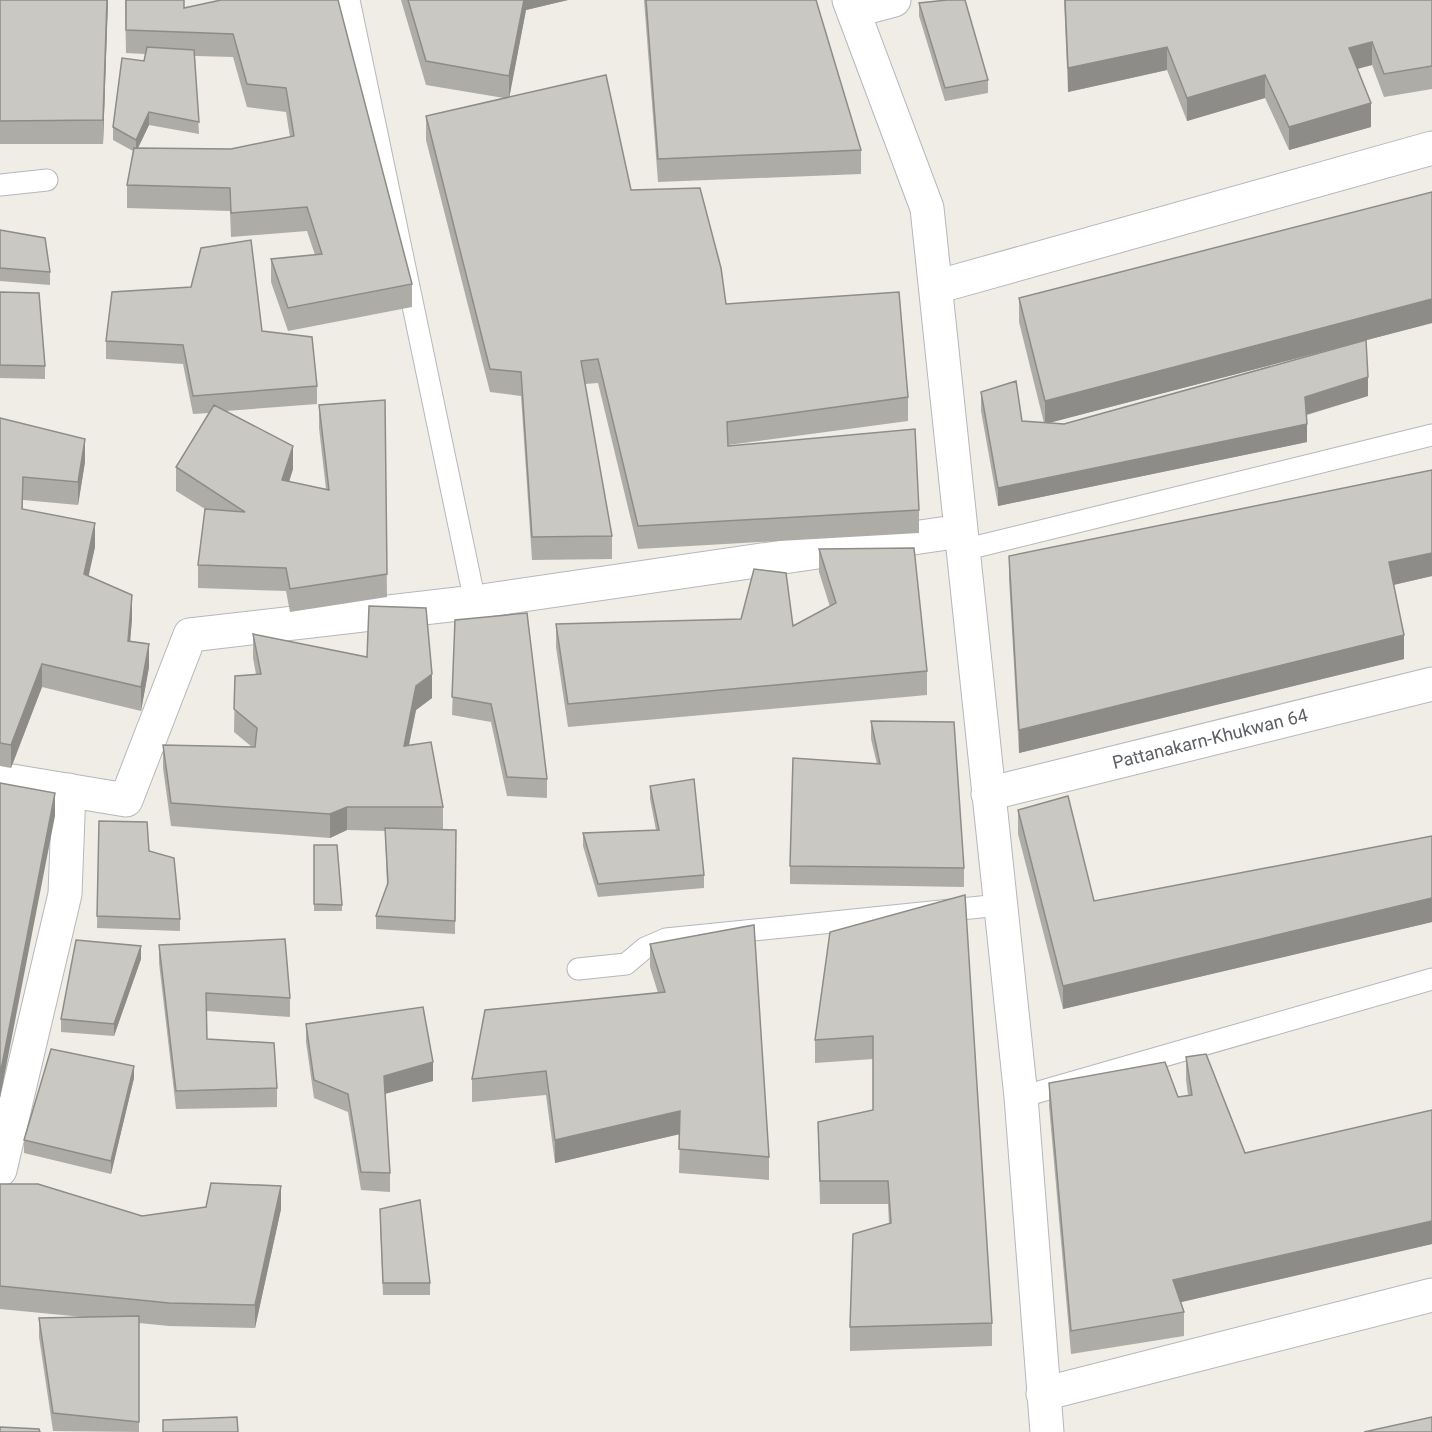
<svg xmlns="http://www.w3.org/2000/svg" width="1432" height="1432" font-family="Roboto,sans-serif">
	<rect width="100%" height="100%" fill="#efede5"/>
	<g fill="none" stroke-linecap="round" stroke-linejoin="round">
		<defs>
			<path id="service" d="M 349,0 L 475,602
				M 0,185 L 47,180
				M 963,550 L 1432,435
				M 578,969 L 626,964 L 645,948 L 666,939 L 1000,905
				M 1021,1097 L 1432,979"/>
			<path id="minor" d="M 849,0 L 927,208 L 1021,1097 L 1047,1432
				M 853,11 L 894,0
				M 936,287 L 1432,148
				M 0,779 L 126,800 L 190,635 L 475,602 L 961,531
				M 988,794 L 1432,684
				M 0,1170 L 65,894 L 69,790
				M 1043,1394 L 1432,1295"/>
		</defs>
		<use href="#service" stroke="#b5b7bb" stroke-width="23"/>
		<use href="#minor" stroke="#b5b7bb" stroke-width="35"/>
		<use href="#service" stroke="#fff" stroke-width="21"/>
		<use href="#minor" stroke="#fff" stroke-width="33"/>
	</g>
	<path fill="#aeaca7" fill-rule="evenodd" d="M 0,0 L 108,0 L 103,144 L 0,144 Z
		M 125,0 L 184,8 L 338,0 L 412,284 L 412,307 L 288,331 L 271,282 L 271,259 L 315,255 L 307,231 L 231,237 L 230,211 L 127,208 L 127,185 L 133,151 L 113,140 L 113,127 L 144,61 L 145,54 L 126,53 ZM 195,56 L 233,57 L 247,107 L 286,112 L 290,137 L 231,149 L 138,148 L 149,125 L 199,134 Z
		M 401,0 L 568,0 L 526,10 L 509,97 L 631,190 L 726,304 L 908,397 L 908,421 L 728,445 L 728,446 L 919,510 L 919,533 L 638,549 L 598,383 L 585,384 L 612,536 L 612,559 L 532,560 L 521,396 L 490,392 L 426,140 L 426,116 L 504,98 L 426,85 Z
		M 644,0 L 816,0 L 861,150 L 861,174 L 658,182 Z
		M 1064,0 L 1432,0 L 1432,89 L 1384,97 L 1372,65 L 1357,69 L 1371,127 L 1289,150 L 1265,98 L 1187,121 L 1167,70 L 1068,92 Z
		M 919,3 L 988,80 L 988,93 L 945,101 L 919,16 Z
		M 1432,192 L 1432,323 L 1048,423 L 1064,424 L 1368,396 L 1307,415 L 1307,442 L 998,506 L 981,411 L 981,392 L 1022,421 L 1044,423 L 1019,322 L 1019,298 Z
		M 0,230 L 50,272 L 50,285 L 0,281 Z
		M 0,292 L 45,366 L 45,379 L 0,378 Z
		M 262,331 L 317,386 L 317,404 L 226,411 L 293,469 L 289,482 L 326,489 L 319,428 L 319,405 L 385,400 L 387,597 L 290,612 L 286,591 L 198,588 L 198,565 L 205,509 L 176,491 L 176,467 L 209,413 L 193,414 L 183,364 L 106,359 L 106,341 Z
		M 0,418 L 85,462 L 78,505 L 23,500 L 23,509 L 95,547 L 88,576 L 132,619 L 130,642 L 149,667 L 141,711 L 42,687 L 11,768 L 0,766 Z
		M 819,549 L 927,671 L 927,695 L 568,727 L 556,647 L 556,624 L 793,626 L 830,607 L 819,572 Z
		M 1009,556 L 1432,576 L 1393,585 L 1404,659 L 1019,753 L 1009,579 Z
		M 455,620 L 547,779 L 547,798 L 507,796 L 491,722 L 452,715 Z
		M 253,634 L 432,698 L 416,710 L 409,745 L 443,807 L 443,830 L 456,830 L 455,934 L 376,929 L 376,916 L 387,885 L 385,831 L 347,830 L 330,838 L 171,826 L 163,768 L 163,745 L 252,747 L 234,732 L 235,676 L 256,674 L 253,658 Z
		M 871,721 L 964,868 L 964,887 L 790,884 L 790,866 L 877,764 L 871,739 Z
		M 650,786 L 704,875 L 704,888 L 598,897 L 583,846 L 583,833 L 656,830 L 650,799 Z
		M 1018,810 L 1094,901 L 1432,836 L 1432,922 L 1063,1009 L 1018,834 Z
		M 99,821 L 149,851 L 180,919 L 180,931 L 97,928 Z
		M 314,845 L 342,905 L 342,911 L 314,911 Z
		M 965,895 L 992,1323 L 992,1346 L 850,1351 L 850,1327 L 889,1224 L 888,1204 L 820,1204 L 818,1122 L 873,1110 L 873,1059 L 815,1063 L 815,1040 Z
		M 650,944 L 769,1157 L 769,1180 L 679,1173 L 680,1134 L 555,1163 L 546,1095 L 472,1102 L 472,1079 L 658,993 L 650,967 Z
		M 159,945 L 290,998 L 290,1017 L 207,1011 L 207,1039 L 277,1088 L 277,1107 L 176,1109 L 159,963 Z
		M 141,959 L 114,1036 L 61,1032 L 61,1019 Z
		M 306,1024 L 433,1081 L 385,1094 L 390,1173 L 390,1192 L 361,1190 L 348,1112 L 314,1098 L 306,1042 Z
		M 1186,1057 L 1245,1153 L 1432,1110 L 1432,1244 L 1181,1302 L 1184,1312 L 1184,1336 L 1071,1354 L 1049,1106 L 1049,1083 L 1178,1097 L 1188,1095 L 1186,1080 Z
		M 134,1078 L 111,1174 L 24,1153 L 24,1140 Z
		M 0,1184 L 142,1216 L 281,1209 L 255,1328 L 169,1326 L 139,1323 L 139,1432 L 53,1431 L 39,1337 L 39,1318 L 83,1317 L 0,1309 Z
		M 380,1222 L 430,1283 L 430,1295 L 383,1295 Z"/>
	<path fill="#8d8c88" d="M 107,0 L 108,0 L 103,144 L 103,120 Z
		M 524,0 L 568,0 L 526,10 L 509,99 L 509,76 Z
		M 1372,42 L 1372,65 L 1349,71 L 1349,48 Z
		M 1167,47 L 1167,70 L 1068,92 L 1068,68 Z
		M 1265,75 L 1265,98 L 1187,121 L 1187,98 Z
		M 1371,103 L 1371,127 L 1289,150 L 1289,127 Z
		M 149,112 L 149,125 L 136,152 L 136,140 Z
		M 1432,299 L 1432,323 L 1045,424 L 1045,401 Z
		M 1368,377 L 1368,396 L 1305,415 L 1305,397 Z
		M 1307,424 L 1307,442 L 998,506 L 998,488 Z
		M 85,439 L 85,462 L 78,505 L 78,482 Z
		M 293,446 L 293,469 L 282,504 L 282,480 Z
		M 95,523 L 95,547 L 84,597 L 84,574 Z
		M 1432,553 L 1432,576 L 1389,586 L 1389,562 Z
		M 132,595 L 132,619 L 128,665 L 128,641 Z
		M 1404,635 L 1404,659 L 1019,753 L 1019,730 Z
		M 149,644 L 149,667 L 141,711 L 141,687 Z
		M 42,664 L 42,687 L 11,768 L 11,745 Z
		M 432,674 L 432,698 L 416,710 L 404,769 L 404,746 L 416,686 Z
		M 55,793 L 55,816 L 0,1098 L 0,1075 Z
		M 347,807 L 347,830 L 330,838 L 330,814 Z
		M 1432,898 L 1432,922 L 1063,1009 L 1063,986 Z
		M 141,946 L 141,959 L 114,1036 L 114,1024 Z
		M 433,1062 L 433,1081 L 384,1094 L 384,1076 Z
		M 134,1066 L 134,1078 L 111,1174 L 111,1161 Z
		M 680,1111 L 680,1134 L 555,1163 L 555,1140 Z
		M 281,1186 L 281,1209 L 255,1328 L 255,1305 Z
		M 1432,1221 L 1432,1244 L 1173,1304 L 1173,1280 Z"/>
	<path fill="#cac8c2" stroke="#8d8c88" stroke-width="1.5" d="M 0,0 L 107,0 L 103,120 L 0,121 Z
		M 126,0 L 184,0 L 184,8 L 221,0 L 338,0 L 412,284 L 288,308 L 271,259 L 322,254 L 307,207 L 231,213 L 230,188 L 127,185 L 134,148 L 231,149 L 294,136 L 286,88 L 247,84 L 233,34 L 126,30 Z
		M 408,0 L 524,0 L 509,76 L 426,61 Z
		M 646,0 L 816,0 L 861,150 L 658,159 Z
		M 947,0 L 965,0 L 988,80 L 945,88 L 919,3 Z
		M 1065,0 L 1432,0 L 1432,66 L 1384,74 L 1372,42 L 1349,48 L 1371,103 L 1289,127 L 1265,75 L 1187,98 L 1167,47 L 1068,68 Z
		M 147,47 L 194,50 L 199,122 L 149,112 L 136,140 L 113,127 L 122,58 L 144,61 Z
		M 606,75 L 631,190 L 700,188 L 721,268 L 726,304 L 899,292 L 908,397 L 727,422 L 728,446 L 915,429 L 919,510 L 638,526 L 598,359 L 581,361 L 612,536 L 532,537 L 521,372 L 490,369 L 426,116 Z
		M 1432,192 L 1432,299 L 1045,401 L 1019,298 Z
		M 0,230 L 45,238 L 50,272 L 0,268 Z
		M 251,240 L 262,331 L 312,337 L 317,386 L 193,396 L 183,345 L 106,341 L 112,292 L 191,287 L 201,248 Z
		M 0,292 L 39,293 L 45,366 L 0,365 Z
		M 1366,340 L 1368,377 L 1305,397 L 1307,424 L 998,488 L 981,392 L 1016,381 L 1022,421 L 1064,424 Z
		M 385,400 L 387,574 L 290,589 L 286,568 L 198,565 L 205,509 L 245,512 L 176,467 L 214,405 L 293,446 L 282,480 L 329,490 L 319,405 Z
		M 0,418 L 85,439 L 78,482 L 23,477 L 22,509 L 95,523 L 84,574 L 132,595 L 128,641 L 149,644 L 141,687 L 42,664 L 11,745 L 0,743 Z
		M 1432,470 L 1432,553 L 1389,562 L 1404,635 L 1019,730 L 1009,556 Z
		M 914,548 L 927,671 L 568,704 L 556,624 L 741,619 L 754,569 L 786,573 L 793,626 L 836,603 L 819,549 Z
		M 369,606 L 426,608 L 432,674 L 416,686 L 404,746 L 431,742 L 443,807 L 347,807 L 330,814 L 171,803 L 163,745 L 255,747 L 257,728 L 234,709 L 235,676 L 261,674 L 253,634 L 367,657 Z
		M 527,613 L 547,779 L 507,777 L 491,704 L 452,697 L 455,620 Z
		M 871,721 L 954,722 L 964,868 L 790,866 L 793,758 L 880,764 Z
		M 694,779 L 704,875 L 598,884 L 583,833 L 659,830 L 650,786 Z
		M 0,783 L 55,793 L 0,1075 Z
		M 1068,796 L 1094,901 L 1432,836 L 1432,898 L 1063,986 L 1018,810 Z
		M 99,821 L 147,822 L 149,851 L 174,858 L 180,919 L 97,916 Z
		M 385,828 L 456,830 L 455,921 L 376,916 L 388,883 Z
		M 314,845 L 337,845 L 342,905 L 314,904 Z
		M 965,895 L 992,1323 L 850,1327 L 853,1234 L 891,1223 L 888,1181 L 820,1181 L 818,1122 L 873,1110 L 873,1036 L 815,1040 L 830,932 Z
		M 754,925 L 769,1157 L 679,1149 L 680,1111 L 555,1140 L 546,1071 L 472,1079 L 485,1010 L 665,992 L 650,944 Z
		M 285,939 L 290,998 L 206,993 L 207,1039 L 274,1043 L 277,1088 L 176,1091 L 159,945 Z
		M 76,940 L 141,946 L 114,1024 L 61,1019 Z
		M 423,1007 L 433,1062 L 384,1076 L 390,1173 L 361,1172 L 348,1094 L 314,1080 L 306,1024 Z
		M 51,1049 L 134,1066 L 111,1161 L 24,1140 Z
		M 1206,1054 L 1245,1153 L 1432,1110 L 1432,1221 L 1173,1280 L 1184,1312 L 1071,1331 L 1049,1083 L 1165,1062 L 1178,1097 L 1192,1095 L 1186,1057 Z
		M 211,1183 L 281,1186 L 255,1305 L 169,1303 L 0,1286 L 0,1184 L 38,1184 L 142,1216 L 206,1207 Z
		M 420,1200 L 430,1283 L 383,1283 L 380,1209 Z
		M 139,1316 L 139,1422 L 53,1413 L 39,1318 Z
		M 237,1417 L 238,1432 L 163,1432 L 163,1420 Z
		M 1432,1417 L 1432,1432 L 1364,1432 Z
		M 0,1427 L 39,1429 L 40,1432 L 0,1432 Z"/>
	<g text-anchor="middle" stroke-width="4.5" stroke-linejoin="round" paint-order="stroke">
		<g font-size="18" fill="#5d6065" stroke="#fff">
			<text transform="translate(1210 739) rotate(-14)" y="6">Pattanakarn-Khukwan 64</text>
		</g>
	</g>
</svg>
